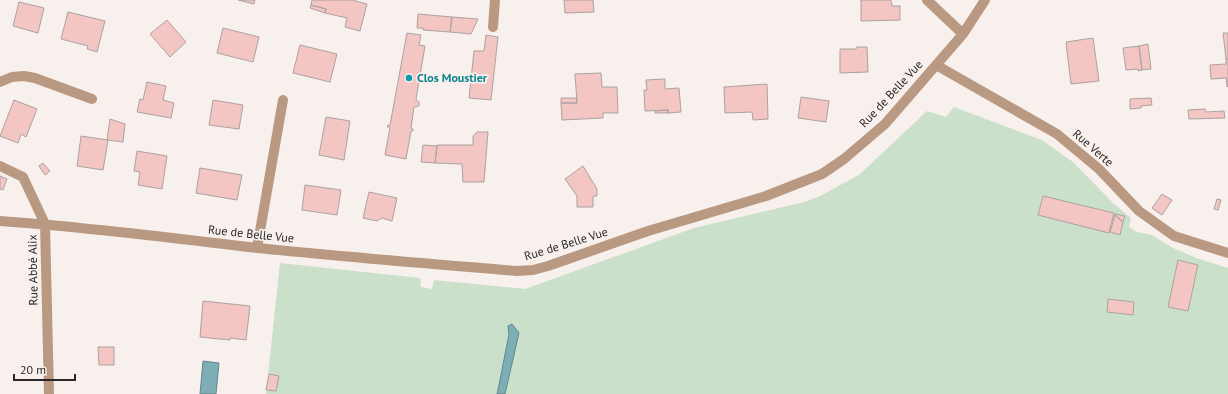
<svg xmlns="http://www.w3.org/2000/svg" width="1228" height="394" font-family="'PT Sans',sans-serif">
	<rect width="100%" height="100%" fill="#f8f0ec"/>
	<path fill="#cae0ca" d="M 954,107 L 1042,140 L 1073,162 L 1114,204 L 1131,218 L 1129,227 L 1137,232 L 1152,235 L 1173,248 L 1199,259 L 1228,268 L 1228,394 L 505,394 L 514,355 L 508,326 L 509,334 L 499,385 L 497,394 L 266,394 L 280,263 L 420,278 L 421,287 L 432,289 L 434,280 L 525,289 L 694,228 L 804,202 L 818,197 L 859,175 L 927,111 L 946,117 Z"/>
	<path fill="#7daeb5" stroke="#64858a" d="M 512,324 L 519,333 L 505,394 L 497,394 L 499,385 L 509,334 L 508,326 Z
		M 203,361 L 219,363 L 216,394 L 200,394 Z"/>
	<path fill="#f3c5c3" stroke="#aba2a1" d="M 238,0 L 255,0 L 254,4 Z
		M 312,0 L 352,0 L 367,4 L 360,31 L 345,27 L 347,18 L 325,13 L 326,9 L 311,5 Z
		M 564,0 L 593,0 L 594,12 L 565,13 Z
		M 861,0 L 891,0 L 892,6 L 900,6 L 900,20 L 861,21 Z
		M 19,2 L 44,8 L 38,33 L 13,26 Z
		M 311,5 L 326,9 L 325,13 L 310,8 Z
		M 68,12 L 105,21 L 97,52 L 87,49 L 88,46 L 61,39 Z
		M 418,14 L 452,17 L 450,32 L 423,30 L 423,28 L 417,28 Z
		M 452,17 L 478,19 L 471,34 L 450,32 Z
		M 167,20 L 186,42 L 170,57 L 150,34 Z
		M 223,28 L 259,37 L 253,62 L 217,53 Z
		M 407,33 L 421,35 L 419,45 L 425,46 L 416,99 L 419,102 L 419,106 L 414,107 L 411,128 L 413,129 L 413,131 L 411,131 L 406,159 L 385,155 L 390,127 L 387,127 L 388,125 L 390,125 Z
		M 1223,33 L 1228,33 L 1228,59 L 1226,59 Z
		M 486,35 L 498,37 L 491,100 L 469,98 L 474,51 L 484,51 Z
		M 1093,38 L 1099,81 L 1071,84 L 1066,42 Z
		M 1148,44 L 1151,69 L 1142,70 L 1139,46 Z
		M 300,45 L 337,54 L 330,82 L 293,73 Z
		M 1139,46 L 1142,70 L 1138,71 L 1138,69 L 1126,70 L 1123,48 Z
		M 857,47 L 867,47 L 868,72 L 840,73 L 840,49 L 856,49 Z
		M 1226,59 L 1228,59 L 1228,86 L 1227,87 L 1226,78 L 1211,79 L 1210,65 L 1226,64 Z
		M 601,73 L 602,87 L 617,87 L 618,113 L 603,113 L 603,118 L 562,120 L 561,103 L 577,103 L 575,74 Z
		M 665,79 L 665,89 L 679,88 L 681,112 L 668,113 L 668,110 L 645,111 L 644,90 L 647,90 L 646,80 Z
		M 147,82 L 166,86 L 163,100 L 174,103 L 171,118 L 137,112 L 140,99 L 143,100 Z
		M 767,84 L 768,119 L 753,120 L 752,112 L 725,113 L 724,87 Z
		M 801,97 L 829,101 L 826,122 L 798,118 Z
		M 561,98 L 576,98 L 577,103 L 561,103 Z
		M 1151,98 L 1152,105 L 1141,106 L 1141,108 L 1130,109 L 1130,99 Z
		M 14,100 L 37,109 L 26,137 L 21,134 L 18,143 L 0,136 Z
		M 213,100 L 243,105 L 239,129 L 209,125 Z
		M 1205,109 L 1206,112 L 1224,111 L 1225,118 L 1189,119 L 1188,110 Z
		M 668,110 L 668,113 L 655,113 L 655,111 Z
		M 326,117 L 350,121 L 344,160 L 319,155 Z
		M 110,119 L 125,124 L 123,142 L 107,140 Z
		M 477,132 L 488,132 L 484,182 L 463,182 L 462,164 L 435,163 L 437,145 L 473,145 L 473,136 Z
		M 81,136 L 108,140 L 103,170 L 77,166 Z
		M 423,145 L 437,146 L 435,163 L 421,162 Z
		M 137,151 L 167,156 L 162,189 L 138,185 L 140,172 L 134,171 Z
		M 43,163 L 50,171 L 45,175 L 39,166 Z
		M 583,166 L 597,189 L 597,196 L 593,196 L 593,207 L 577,207 L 577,196 L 565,179 Z
		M 200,168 L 242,175 L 237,200 L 196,193 Z
		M 0,176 L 7,179 L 3,190 L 0,189 Z
		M 305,185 L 341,190 L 337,215 L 302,210 Z
		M 369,192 L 397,198 L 392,221 L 382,218 L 377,221 L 363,218 Z
		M 1162,194 L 1172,200 L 1162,215 L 1152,208 Z
		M 1043,196 L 1114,213 L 1109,233 L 1038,215 Z
		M 1217,199 L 1221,200 L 1218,210 L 1214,209 Z
		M 1115,214 L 1125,216 L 1123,222 L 1115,215 Z
		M 1115,215 L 1123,222 L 1120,235 L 1110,232 Z
		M 1178,260 L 1198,265 L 1188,311 L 1168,307 Z
		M 1108,299 L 1134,302 L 1133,315 L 1107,312 Z
		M 203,301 L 250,306 L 246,340 L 230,338 L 230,340 L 200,337 Z
		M 98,347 L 114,347 L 114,365 L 99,365 Z
		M 269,374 L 279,376 L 276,391 L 266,390 Z"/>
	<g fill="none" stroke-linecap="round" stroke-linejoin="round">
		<path stroke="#ba9982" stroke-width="10" d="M 927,0 L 963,34
			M 493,27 L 495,0
			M 936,65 L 1057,134 L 1099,169 L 1139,211 L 1174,236 L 1228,253
			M 0,82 L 12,77 L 24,76 L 35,78 L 92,99
			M 0,166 L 23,177 L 45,224 L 49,394
			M 0,221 C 87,227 172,238 258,248 C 345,257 431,264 517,271 L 533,270 L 548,266 L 648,231 L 766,196 L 822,174 L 844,159 L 885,124 L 963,34 L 985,0
			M 257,248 L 283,100"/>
	</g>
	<circle fill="#0f9aa8" stroke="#f8f0ec" stroke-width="1.5" cx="409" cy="78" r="4"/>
	<g text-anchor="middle" stroke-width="3.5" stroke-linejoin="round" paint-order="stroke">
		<g font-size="12" font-weight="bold" fill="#0d838f" stroke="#f8f0ec" text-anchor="start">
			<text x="417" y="82">Clos Moustier</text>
		</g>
		<g font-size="12" fill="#292624" stroke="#f8f0ec">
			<text transform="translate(891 94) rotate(-47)" y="4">Rue de Belle Vue</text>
			<text transform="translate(1093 148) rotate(41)" y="4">Rue Verte</text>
			<text transform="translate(251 234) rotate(6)" y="4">Rue de Belle Vue</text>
			<text transform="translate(566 244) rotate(-17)" y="4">Rue de Belle Vue</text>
			<text transform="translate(33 270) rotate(-91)" y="4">Rue Abbé Alix</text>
		</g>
	</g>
	<path d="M14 374v6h61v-6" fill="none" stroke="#292624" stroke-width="2"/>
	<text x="20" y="374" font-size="12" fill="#292624" stroke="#f8f0ec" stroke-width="3" paint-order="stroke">20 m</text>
</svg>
